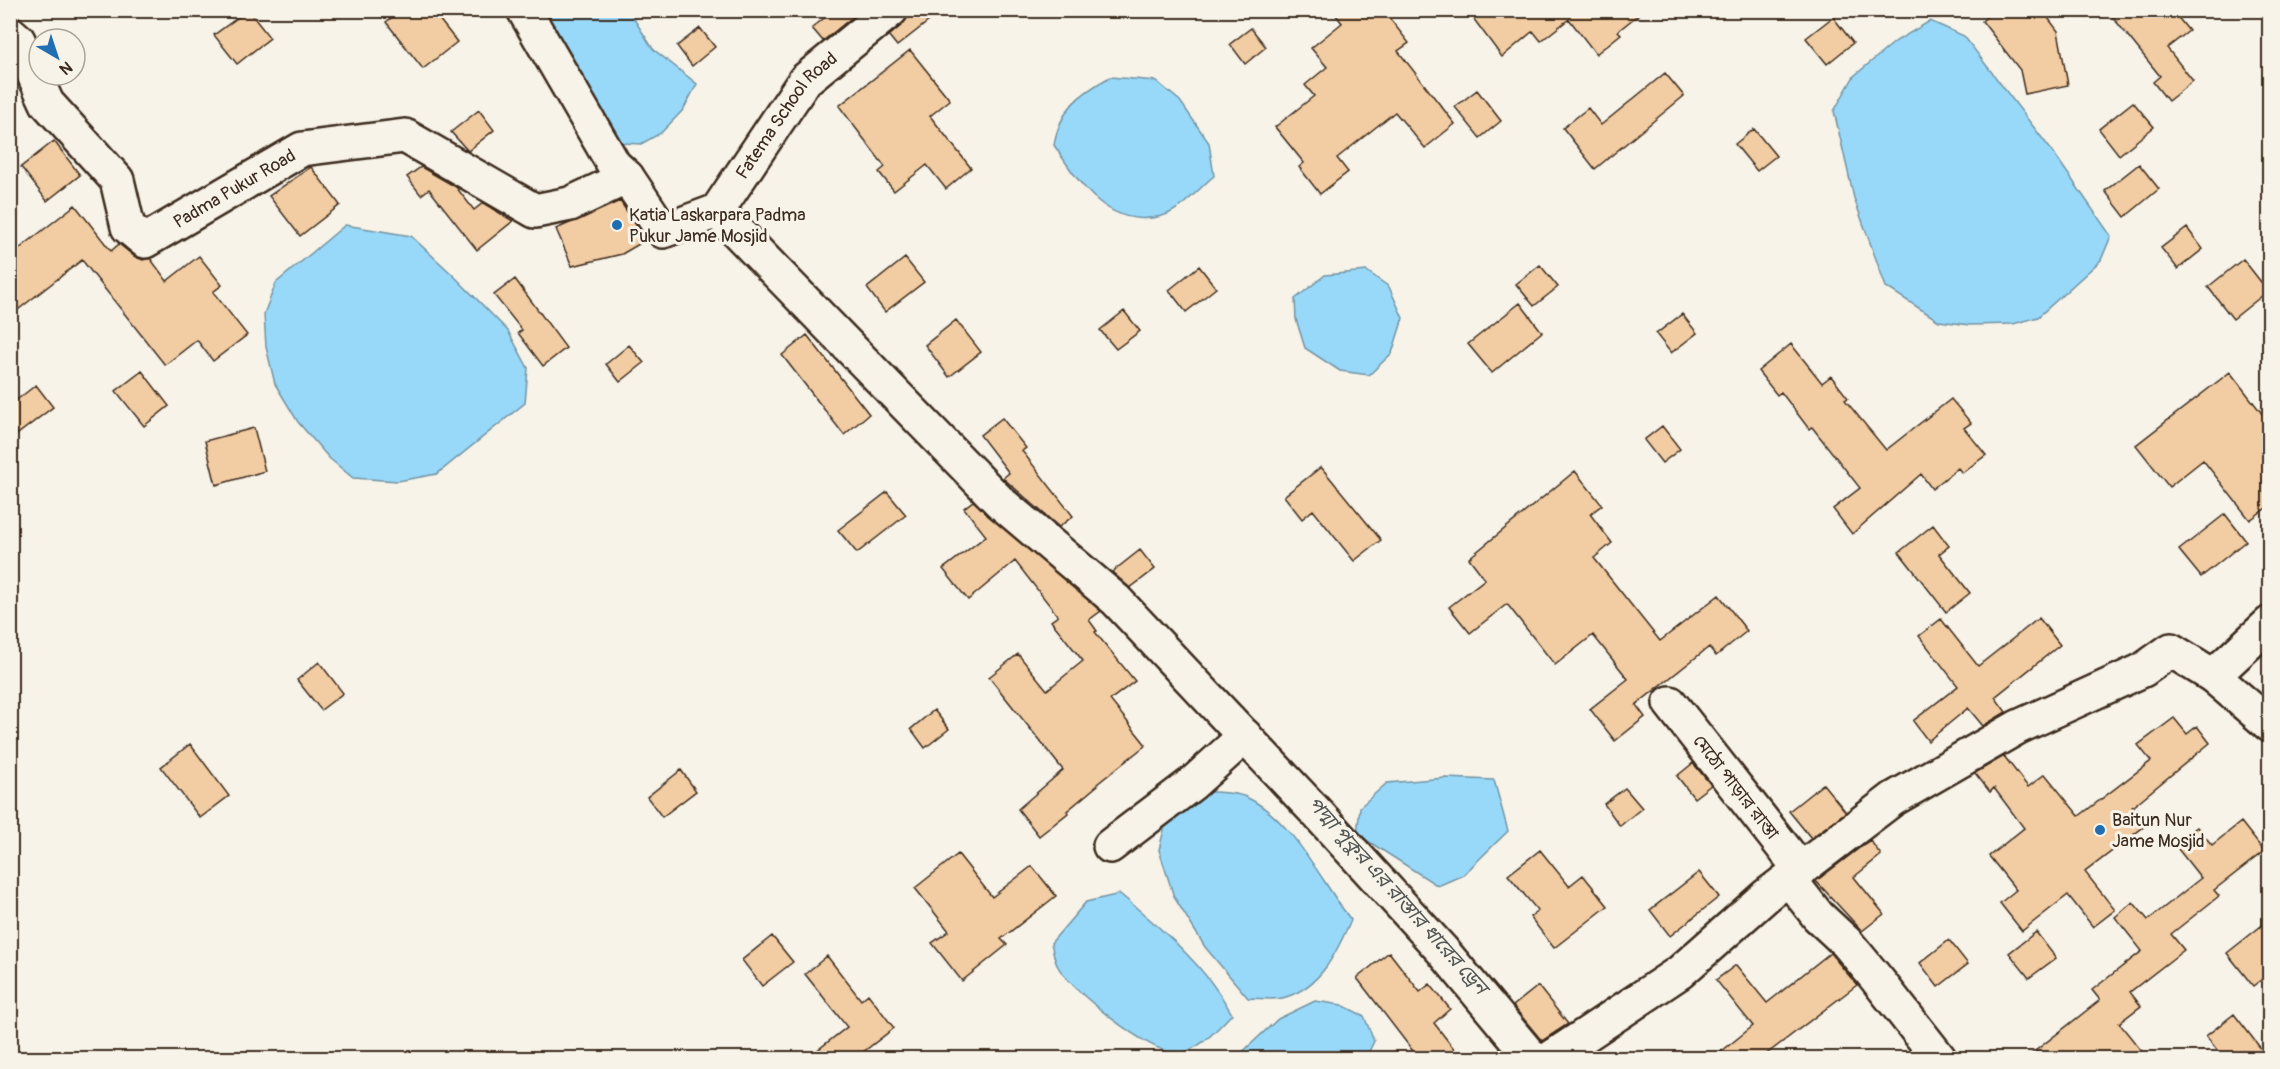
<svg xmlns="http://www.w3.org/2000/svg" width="2280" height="1069" font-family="Pangolin,'Noto Sans Bengali',sans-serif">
	<rect width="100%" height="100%" fill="#f7f3e8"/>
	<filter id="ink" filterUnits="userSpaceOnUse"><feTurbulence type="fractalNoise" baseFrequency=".0167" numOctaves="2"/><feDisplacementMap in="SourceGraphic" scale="12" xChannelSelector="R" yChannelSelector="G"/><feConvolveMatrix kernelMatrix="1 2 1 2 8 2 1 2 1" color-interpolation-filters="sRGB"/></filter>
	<g filter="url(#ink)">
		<path fill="#98d9fa" stroke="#7393a2" stroke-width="1.5" d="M 532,11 L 629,11 L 653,49 L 697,84 L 683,110 L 661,133 L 641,144 L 623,143 L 600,130 Z
			M 1930,21 L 1964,36 L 2055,155 L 2111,236 L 2101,260 L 2038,317 L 2013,324 L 1970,325 L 1939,321 L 1886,287 L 1854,198 L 1834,111 L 1854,76 L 1896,41 Z
			M 1110,77 L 1156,81 L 1180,101 L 1209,143 L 1214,176 C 1199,188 1181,211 1162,216 C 1108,230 1079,183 1054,145 C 1060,109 1079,94 1110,77 Z
			M 345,225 L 411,236 L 454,276 L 508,331 L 528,368 L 525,403 L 437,474 L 398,481 L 353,478 L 329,458 L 298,422 L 275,384 L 266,347 L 264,314 L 276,283 Z
			M 1367,271 L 1389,287 L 1403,318 L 1392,353 L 1369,375 L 1340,371 L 1305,348 L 1296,319 L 1295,299 L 1325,275 Z
			M 1445,778 L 1494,780 L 1508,831 L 1463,875 L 1438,886 L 1357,834 L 1360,807 L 1387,783 Z
			M 1204,791 C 1217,793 1235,792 1246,797 C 1293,819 1320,880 1351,920 C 1337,951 1322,986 1286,997 C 1276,1001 1260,998 1248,998 L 1205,947 L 1174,897 L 1159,850 L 1167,817 Z
			M 1120,894 C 1162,929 1205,965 1232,1014 C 1218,1028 1199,1052 1177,1053 C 1151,1055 1068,988 1057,965 C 1054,959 1053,950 1051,943 L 1086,902 Z
			M 1315,1001 L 1342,1005 L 1364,1016 L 1374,1041 L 1366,1058 L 1236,1058 L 1278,1019 Z"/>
		<path fill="#f2cca2" stroke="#3b2a1e" stroke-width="1.5" d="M 248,10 L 270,38 L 237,64 L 214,35 Z
			M 401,10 L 432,10 L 457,42 L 423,69 L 386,22 Z
			M 834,10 L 861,10 L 823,41 L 812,28 Z
			M 909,10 L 943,10 L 897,46 L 889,36 L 903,24 Z
			M 1332,10 L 1383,10 L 1409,43 L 1398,51 L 1455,124 L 1425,148 L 1395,112 L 1337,158 L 1348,172 L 1320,194 L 1299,167 L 1304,163 L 1275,127 L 1314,96 L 1305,85 L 1327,67 L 1311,48 L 1342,23 Z
			M 1467,10 L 1644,10 L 1618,31 L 1621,34 L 1596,54 L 1569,19 L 1541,41 L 1533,31 L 1502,57 Z
			M 1994,10 L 2042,10 L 2058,31 L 2068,85 L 2025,94 L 2020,70 L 1982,21 Z
			M 2107,10 L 2172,10 L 2189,31 L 2167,48 L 2193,81 L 2168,101 L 2153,82 L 2160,76 Z
			M 1833,17 L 1853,43 L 1827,64 L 1806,38 Z
			M 700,28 L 715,47 L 692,66 L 677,46 Z
			M 1251,28 L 1266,47 L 1245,64 L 1230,44 Z
			M 910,50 L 950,100 L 930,116 L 971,168 L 946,189 L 927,165 L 894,191 L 879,172 L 885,167 L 839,106 Z
			M 1665,73 L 1684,96 L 1595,169 L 1563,128 L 1588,108 L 1601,125 Z
			M 1477,90 L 1501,121 L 1480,138 L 1455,107 Z
			M 2133,102 L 2154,127 L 2119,155 L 2099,129 Z
			M 479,110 L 494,130 L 468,151 L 451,132 Z
			M 1754,129 L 1776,156 L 1757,171 L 1735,144 Z
			M 54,141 L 80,175 L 47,201 L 21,167 Z
			M 2139,164 L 2159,189 L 2125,217 L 2105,191 Z
			M 311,167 L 340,205 L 300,236 L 269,196 Z
			M 421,167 L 456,187 L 474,210 L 483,203 L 513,221 L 477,250 L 429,189 L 421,195 L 407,177 Z
			M 620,201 L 646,240 L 622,254 L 572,266 L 556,229 Z
			M 75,205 L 111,251 L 119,244 L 134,256 L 143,260 L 150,258 L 167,281 L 199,256 L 222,285 L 213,292 L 247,335 L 213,361 L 197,340 L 165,365 L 82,260 L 10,316 L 10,256 Z
			M 2187,228 L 2203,249 L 2178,269 L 2161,248 Z
			M 905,258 L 924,282 L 885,312 L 867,288 Z
			M 2243,259 L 2268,291 L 2233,319 L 2208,287 Z
			M 1540,265 L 1558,287 L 1534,306 L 1516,284 Z
			M 1199,266 L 1216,288 L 1186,312 L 1169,290 Z
			M 515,279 L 566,348 L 543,366 L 518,333 L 522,330 L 494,295 Z
			M 1520,303 L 1542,332 L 1492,373 L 1468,344 Z
			M 1124,311 L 1140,331 L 1116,349 L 1100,330 Z
			M 1682,314 L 1697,333 L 1671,353 L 1656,334 Z
			M 956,320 L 981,352 L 949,377 L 925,345 Z
			M 807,335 L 869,414 L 844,435 L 782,355 Z
			M 1791,344 L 1822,383 L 1831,376 L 1848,398 L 1845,400 L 1886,450 L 1951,399 L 1971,423 L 1964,428 L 1986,455 L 1962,473 L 1958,468 L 1932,489 L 1921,474 L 1852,534 L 1833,509 L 1860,488 L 1812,427 L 1809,429 L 1781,392 L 1777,395 L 1758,371 Z
			M 629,345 L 644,363 L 620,382 L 606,364 Z
			M 142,371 L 169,406 L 144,426 L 116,391 Z
			M 2230,372 L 2270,424 L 2270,505 L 2250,520 L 2203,460 L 2169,487 L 2136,445 Z
			M 36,385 L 53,407 L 10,440 L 10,405 Z
			M 1002,418 L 1026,448 L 1022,451 L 1073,516 L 1059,527 L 1003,478 L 1009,473 L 980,435 Z
			M 1662,426 L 1680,449 L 1662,463 L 1644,440 Z
			M 254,428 L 265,471 L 216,485 L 205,441 Z
			M 1321,467 L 1381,540 L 1354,561 L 1313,510 L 1302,519 L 1284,496 Z
			M 1575,471 L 1602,505 L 1590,514 L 1612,543 L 1594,558 L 1660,641 L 1719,595 L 1747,631 L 1716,656 L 1709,647 L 1636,705 L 1645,717 L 1615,741 L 1590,709 L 1628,679 L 1593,635 L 1555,665 L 1507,604 L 1470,633 L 1449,607 L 1485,579 L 1469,558 Z
			M 887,492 L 906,515 L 857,553 L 838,530 Z
			M 973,501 L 1101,611 L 1089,620 L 1097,631 L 1095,632 L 1135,681 L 1110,700 L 1146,745 L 1097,784 L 1098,785 L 1067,811 L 1068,813 L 1039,836 L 1018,809 L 1063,770 L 989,677 L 1018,654 L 1047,690 L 1083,661 L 1051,621 L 1058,616 L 1015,561 L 968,600 L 943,569 L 986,536 L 964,508 Z
			M 2225,514 L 2246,541 L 2201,577 L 2179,550 Z
			M 1933,525 L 1949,546 L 1939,554 L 1970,593 L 1946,612 L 1899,552 Z
			M 1140,550 L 1155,569 L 1130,588 L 1112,572 Z
			M 2039,618 L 2060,645 L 1995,697 L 2006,712 L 1983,726 L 1968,708 L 1928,741 L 1913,721 L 1958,686 L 1919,636 L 1941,619 L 1978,666 Z
			M 319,662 L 343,693 L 321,710 L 297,680 Z
			M 934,710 L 949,729 L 925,748 L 911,729 Z
			M 2174,718 L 2187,734 L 2197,726 L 2210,743 L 2132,807 L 2146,825 L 2085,872 L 2115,910 L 2093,927 L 2068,895 L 2022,931 L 2000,903 L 2016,890 L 1989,856 L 2024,828 L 1994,788 L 1990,792 L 1975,773 L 2004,756 L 2028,787 L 2045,774 L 2079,816 L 2151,761 L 2138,745 Z
			M 190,744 L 229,796 L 200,818 L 161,767 Z
			M 1693,763 L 1711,785 L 1694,798 L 1677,776 Z
			M 681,770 L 696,791 L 662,817 L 647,797 Z
			M 1823,784 L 1846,812 L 1811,838 L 1789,811 Z
			M 1625,788 L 1642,808 L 1620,826 L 1604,804 Z
			M 2241,822 L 2264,851 L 2214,890 L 2219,896 L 2171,934 L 2184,950 L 2130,992 L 2141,1006 L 2119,1023 L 2148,1059 L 2025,1059 L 2100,1000 L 2092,990 L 2142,951 L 2115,917 L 2133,902 L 2148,920 L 2201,878 L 2174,844 L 2197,827 L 2212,845 Z
			M 1870,840 L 1881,855 L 1854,877 L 1884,914 L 1862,931 L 1816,881 Z
			M 1540,850 L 1569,886 L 1583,875 L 1608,906 L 1554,948 L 1530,917 L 1538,911 L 1508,875 Z
			M 958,854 L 992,897 L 1032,866 L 1056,896 L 1001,939 L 1007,945 L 962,981 L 932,943 L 949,931 L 915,888 Z
			M 1699,872 L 1719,897 L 1670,936 L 1650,910 Z
			M 2270,919 L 2270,973 L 2253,986 L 2227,953 Z
			M 2036,932 L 2056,958 L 2029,978 L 2009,953 Z
			M 772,936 L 793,962 L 762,986 L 742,960 Z
			M 1949,940 L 1968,964 L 1938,987 L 1920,963 Z
			M 1389,952 L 1420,992 L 1430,984 L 1450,1009 L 1434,1023 L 1462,1059 L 1419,1059 L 1357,978 Z
			M 1830,953 L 1857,985 L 1760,1059 L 1712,1059 L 1753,1026 L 1716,980 L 1736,965 L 1767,1003 Z
			M 827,956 L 861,1000 L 868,994 L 894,1028 L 854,1059 L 806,1059 L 847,1027 L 805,974 Z
			M 1538,986 L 1568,1024 L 1542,1041 L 1513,1006 Z
			M 2234,1014 L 2269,1059 L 2224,1059 L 2206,1036 Z"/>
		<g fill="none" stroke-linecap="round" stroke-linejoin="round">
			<defs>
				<path id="street" d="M 1670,703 L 1801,870
					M 1110,846 L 1193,783 L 1245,736"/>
				<g id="secondary">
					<path id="s1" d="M 524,10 L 614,165 L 627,177 L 663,231 L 717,211 L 805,80 L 891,10"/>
					<path id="s2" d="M 10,33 L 18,40 L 47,103 L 117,180 L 128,227 L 145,241 L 302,149 L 405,136 L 535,211 L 570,204 L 627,177"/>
					<path d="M 717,211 L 1000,502 L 1116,600 L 1318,814 L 1442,950 L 1532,1058"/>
					<path d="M 2213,676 L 2270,623"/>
					<path d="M 1789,879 L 1818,916 L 1847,943 L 1876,978 L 1939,1058"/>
					<path d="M 1551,1058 L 1680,972 L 1767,895 L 1893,799 L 2018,727 L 2143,670 L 2171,650 L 2213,676 L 2270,725"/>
				</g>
			</defs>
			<use href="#street" stroke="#3b2a1e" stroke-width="38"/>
			<use href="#secondary" stroke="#3b2a1e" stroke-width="38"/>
			<use href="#street" stroke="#f7f3e8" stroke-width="33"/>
			<use href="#secondary" stroke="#f7f3e8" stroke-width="33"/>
		</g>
	</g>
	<g fill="#1f6fb2" stroke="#f7f3e8" stroke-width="2">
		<circle cx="617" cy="225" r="6"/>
		<circle cx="2100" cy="830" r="6"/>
	</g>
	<g text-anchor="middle" stroke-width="6" stroke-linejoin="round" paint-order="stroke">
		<g font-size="18" fill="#3b2a1e" stroke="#f7f3e8">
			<text dy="6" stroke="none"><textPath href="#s1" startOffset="438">Fatema School Road</textPath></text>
			<text dy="6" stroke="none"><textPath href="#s2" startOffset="358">Padma Pukur Road</textPath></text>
			<text transform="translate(1736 787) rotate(52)" y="6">মেঠো পাড়ার রাস্তা</text>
		</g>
		<g font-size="18" fill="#3b2a1e" stroke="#f7f3e8" text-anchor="start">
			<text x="629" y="221">Katia Laskarpara Padma<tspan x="629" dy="21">Pukur Jame Mosjid</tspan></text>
			<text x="2112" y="826">Baitun Nur<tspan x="2112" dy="21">Jame Mosjid</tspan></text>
		</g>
		<g font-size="20" font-style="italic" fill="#525655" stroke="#f7f3e8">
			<text transform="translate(1398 895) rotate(48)" y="7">পদ্মা পুকুর এর রাস্তার ধারের ড্রেন</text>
		</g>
	</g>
	<rect width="2280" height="1069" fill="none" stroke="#f7f3e8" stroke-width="36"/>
	<rect x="18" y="18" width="2244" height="1033" fill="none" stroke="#3b2a1e" stroke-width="2" filter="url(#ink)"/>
	<g transform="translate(57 57) rotate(141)"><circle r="28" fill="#f7f3e8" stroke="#aca397" stroke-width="1.5"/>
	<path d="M0-4.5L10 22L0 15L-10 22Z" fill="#1f6fb2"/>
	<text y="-9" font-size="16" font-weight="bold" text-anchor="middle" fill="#3b2a1e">N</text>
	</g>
</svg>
